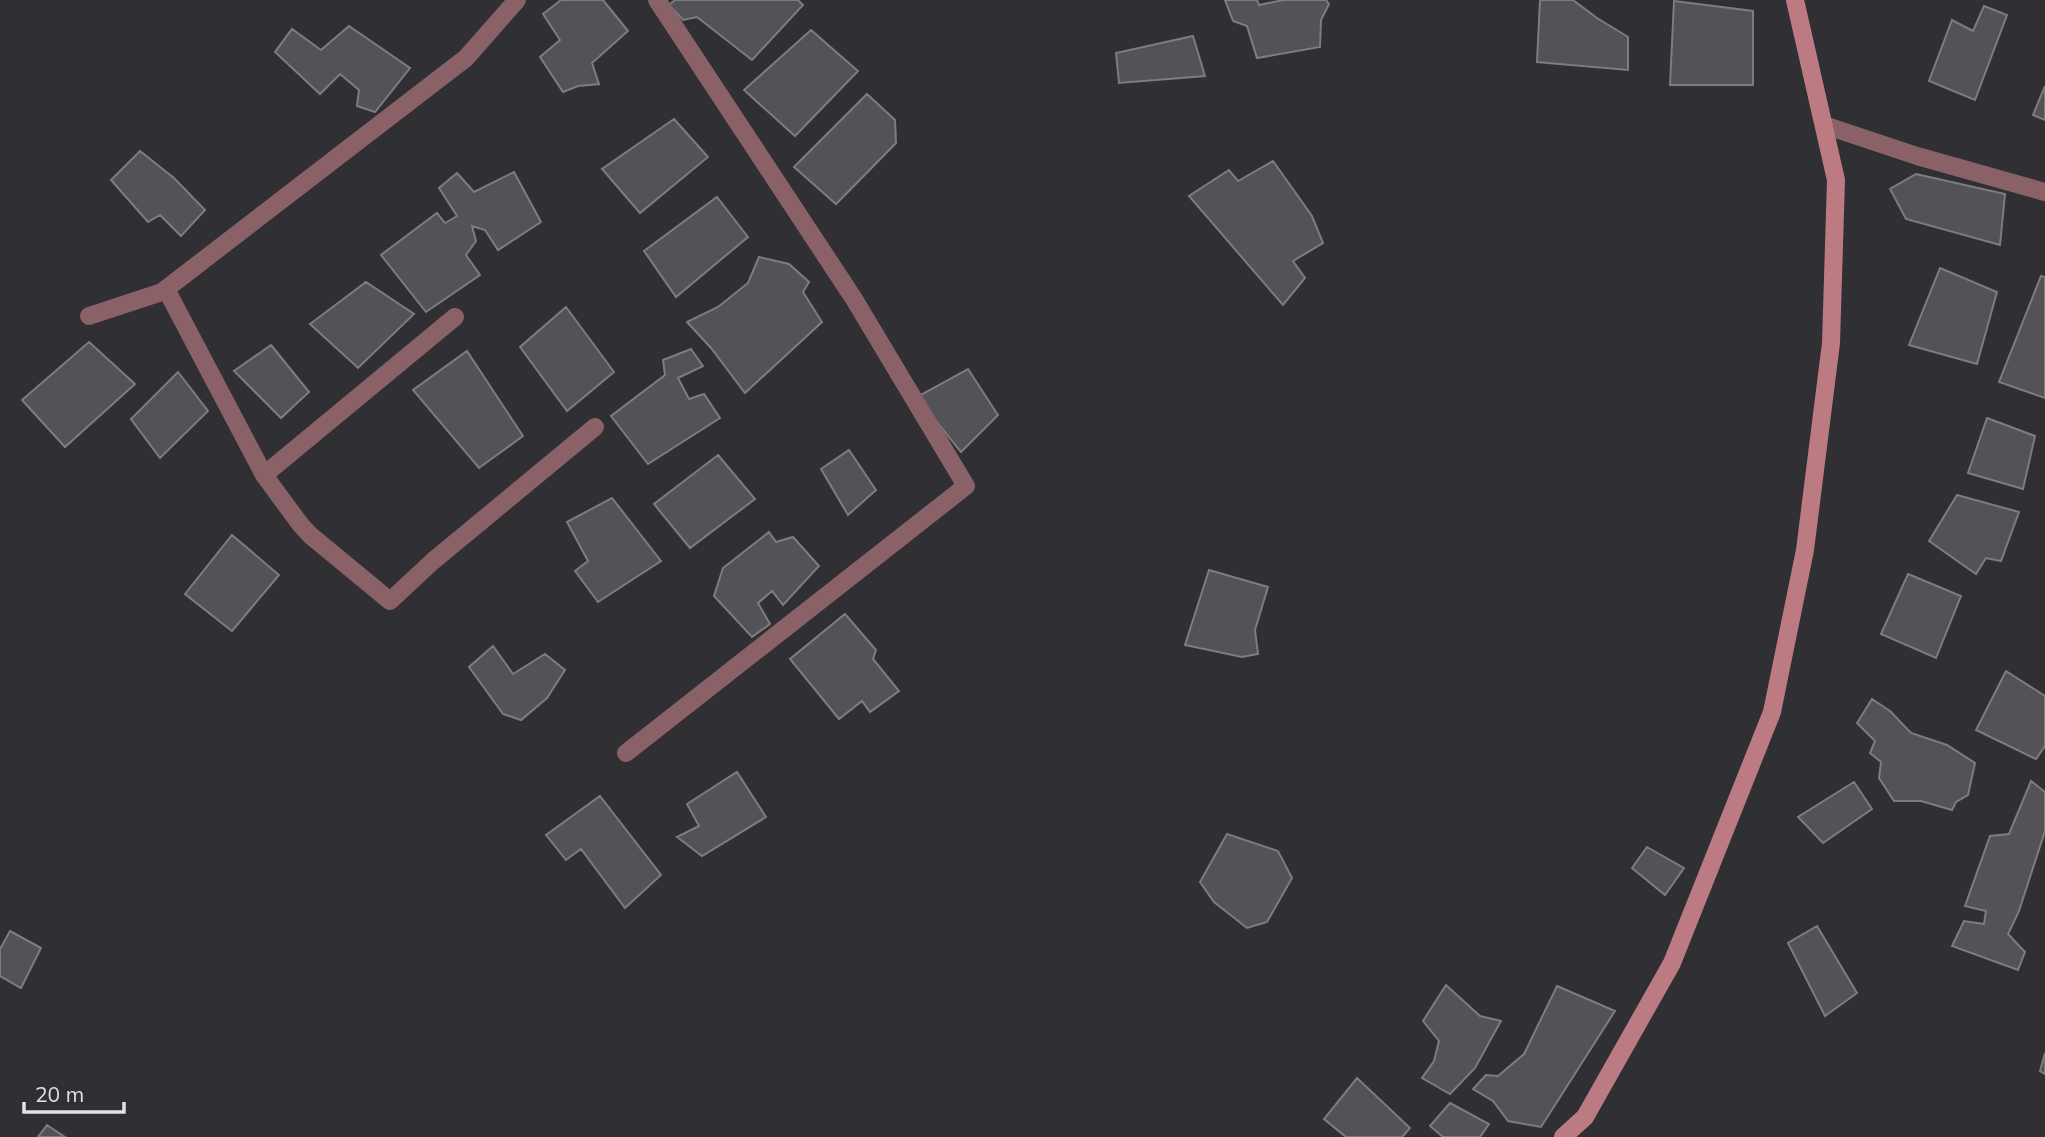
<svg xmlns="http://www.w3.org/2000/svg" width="2045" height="1137" font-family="Mulish,sans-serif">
	<rect width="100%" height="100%" fill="#2f2f34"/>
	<path fill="#525257" stroke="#7c7c81" stroke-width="2" d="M 561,0 L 603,0 L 628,31 L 592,63 L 599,84 L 578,86 L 563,92 L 540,57 L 560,40 L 543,14 Z
		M 675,0 L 798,0 L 803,5 L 752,60 L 697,17 L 683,20 L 669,5 Z
		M 1225,0 L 1257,0 L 1259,5 L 1283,0 L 1326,0 L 1329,4 L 1321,20 L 1320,47 L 1257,58 L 1247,26 L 1233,21 Z
		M 1540,0 L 1573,0 L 1597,18 L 1628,37 L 1628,70 L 1537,62 Z
		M 1674,1 L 1753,11 L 1753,85 L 1670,85 Z
		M 1984,6 L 2007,15 L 1975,100 L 1929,81 L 1952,20 L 1973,31 Z
		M 349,26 L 410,68 L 375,112 L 357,106 L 359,90 L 340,74 L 320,94 L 275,52 L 292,29 L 321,50 Z
		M 811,30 L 858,71 L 795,136 L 744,90 Z
		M 1193,36 L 1205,76 L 1119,83 L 1116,53 Z
		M 2045,86 L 2045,120 L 2033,115 Z
		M 867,94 L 895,120 L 896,143 L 836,204 L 794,167 Z
		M 674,119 L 708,157 L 640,213 L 602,169 Z
		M 140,151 L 174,178 L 205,210 L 181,236 L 160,215 L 148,222 L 111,180 Z
		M 1273,161 L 1312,216 L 1323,243 L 1293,261 L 1305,278 L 1283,305 L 1189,196 L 1229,170 L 1238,181 Z
		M 514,172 L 541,222 L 498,250 L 485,230 L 472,226 L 476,241 L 466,255 L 480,275 L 426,312 L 381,255 L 437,213 L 445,223 L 457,216 L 439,188 L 457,173 L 474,192 Z
		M 1916,174 L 2005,194 L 2000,245 L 1906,219 L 1890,189 Z
		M 717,197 L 748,237 L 676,297 L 644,251 Z
		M 759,257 L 789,264 L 809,282 L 803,292 L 822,322 L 745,393 L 711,348 L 687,322 L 718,307 L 748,283 Z
		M 1940,268 L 1997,292 L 1977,364 L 1909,345 Z
		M 2041,276 L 2045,277 L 2045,398 L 1999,382 Z
		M 366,282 L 414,314 L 358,368 L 310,324 Z
		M 566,307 L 614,372 L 567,411 L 520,347 Z
		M 89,342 L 135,384 L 65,447 L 22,400 Z
		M 271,345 L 309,392 L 281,418 L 234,371 Z
		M 691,349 L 703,366 L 678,378 L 689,399 L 704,394 L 720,418 L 648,464 L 611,416 L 665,375 L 663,360 Z
		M 467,351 L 523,436 L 479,468 L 413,390 Z
		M 968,369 L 998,415 L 961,452 L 917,397 Z
		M 178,372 L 208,411 L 160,458 L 131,419 Z
		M 1987,418 L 2035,436 L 2023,489 L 1968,473 Z
		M 849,450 L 876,490 L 848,515 L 821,469 Z
		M 718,455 L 755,499 L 690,548 L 654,504 Z
		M 1957,495 L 2019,512 L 2001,561 L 1986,558 L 1976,574 L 1929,541 Z
		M 612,498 L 661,561 L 598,602 L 575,571 L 588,561 L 567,522 Z
		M 769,532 L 776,542 L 793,537 L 819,566 L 783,605 L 772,591 L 758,603 L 770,624 L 752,637 L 714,596 L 723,568 Z
		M 232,535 L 279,575 L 232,631 L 185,594 Z
		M 1209,570 L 1268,587 L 1255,630 L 1258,654 L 1242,657 L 1185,645 Z
		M 1908,574 L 1961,596 L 1936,658 L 1881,634 Z
		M 845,614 L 876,650 L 873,659 L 899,691 L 870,712 L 862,701 L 839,719 L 790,659 Z
		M 493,646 L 513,674 L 545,654 L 565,670 L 547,698 L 521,720 L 503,714 L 469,667 Z
		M 2006,671 L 2045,696 L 2045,746 L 2036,759 L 1976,730 Z
		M 1872,699 L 1890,711 L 1911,733 L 1947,745 L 1975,763 L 1968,795 L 1956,802 L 1952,810 L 1921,801 L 1894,801 L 1879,778 L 1881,762 L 1870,753 L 1875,741 L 1857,723 Z
		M 737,772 L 766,817 L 702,856 L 677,837 L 699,826 L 687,804 Z
		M 2031,781 L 2045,792 L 2045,831 L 2019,911 L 2008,934 L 2025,952 L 2018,970 L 1952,946 L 1964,921 L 1984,924 L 1986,911 L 1965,906 L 1990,836 L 2009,834 Z
		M 1854,782 L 1872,809 L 1823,843 L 1798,817 Z
		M 600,796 L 661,875 L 625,908 L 581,849 L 566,860 L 546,835 Z
		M 1227,834 L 1278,851 L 1292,878 L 1267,922 L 1247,928 L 1214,902 L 1200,882 Z
		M 1647,847 L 1684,868 L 1665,895 L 1632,868 Z
		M 1817,926 L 1857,993 L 1825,1016 L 1788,943 Z
		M 10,931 L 41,948 L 21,988 L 0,976 L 0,949 Z
		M 1446,985 L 1480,1016 L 1501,1021 L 1475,1068 L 1450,1094 L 1422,1078 L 1434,1061 L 1439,1041 L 1423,1021 Z
		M 1557,986 L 1615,1011 L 1541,1127 L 1508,1121 L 1493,1101 L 1473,1089 L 1486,1075 L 1498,1076 L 1524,1054 Z
		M 2045,1053 L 2045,1074 L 2040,1071 Z
		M 1357,1078 L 1410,1128 L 1402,1137 L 1346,1137 L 1324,1119 Z
		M 1450,1103 L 1489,1124 L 1480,1137 L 1443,1137 L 1430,1126 Z
		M 47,1125 L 65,1137 L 38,1137 Z"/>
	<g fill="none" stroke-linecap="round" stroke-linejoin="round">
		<path stroke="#8a6166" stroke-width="18" d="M 1824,125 L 1917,156 L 2045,192
			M 166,289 L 264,475 L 300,524 L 310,535 L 390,601 L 433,561 L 595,427
			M 89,316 L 162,292 L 466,58 L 517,0
			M 264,475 L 455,317
			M 626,753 L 966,486 L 854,299 L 657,0"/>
		<path stroke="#bc7b83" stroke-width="18" d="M 1563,1137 L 1585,1117 L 1672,963 L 1772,712 L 1805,550 L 1831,343 L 1836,180 L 1795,0"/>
	</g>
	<path d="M24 1102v10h100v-10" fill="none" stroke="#e2e2e4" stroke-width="3.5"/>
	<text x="35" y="1102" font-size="21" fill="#e2e2e4" stroke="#2f2f34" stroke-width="5" paint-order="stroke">20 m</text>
</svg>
